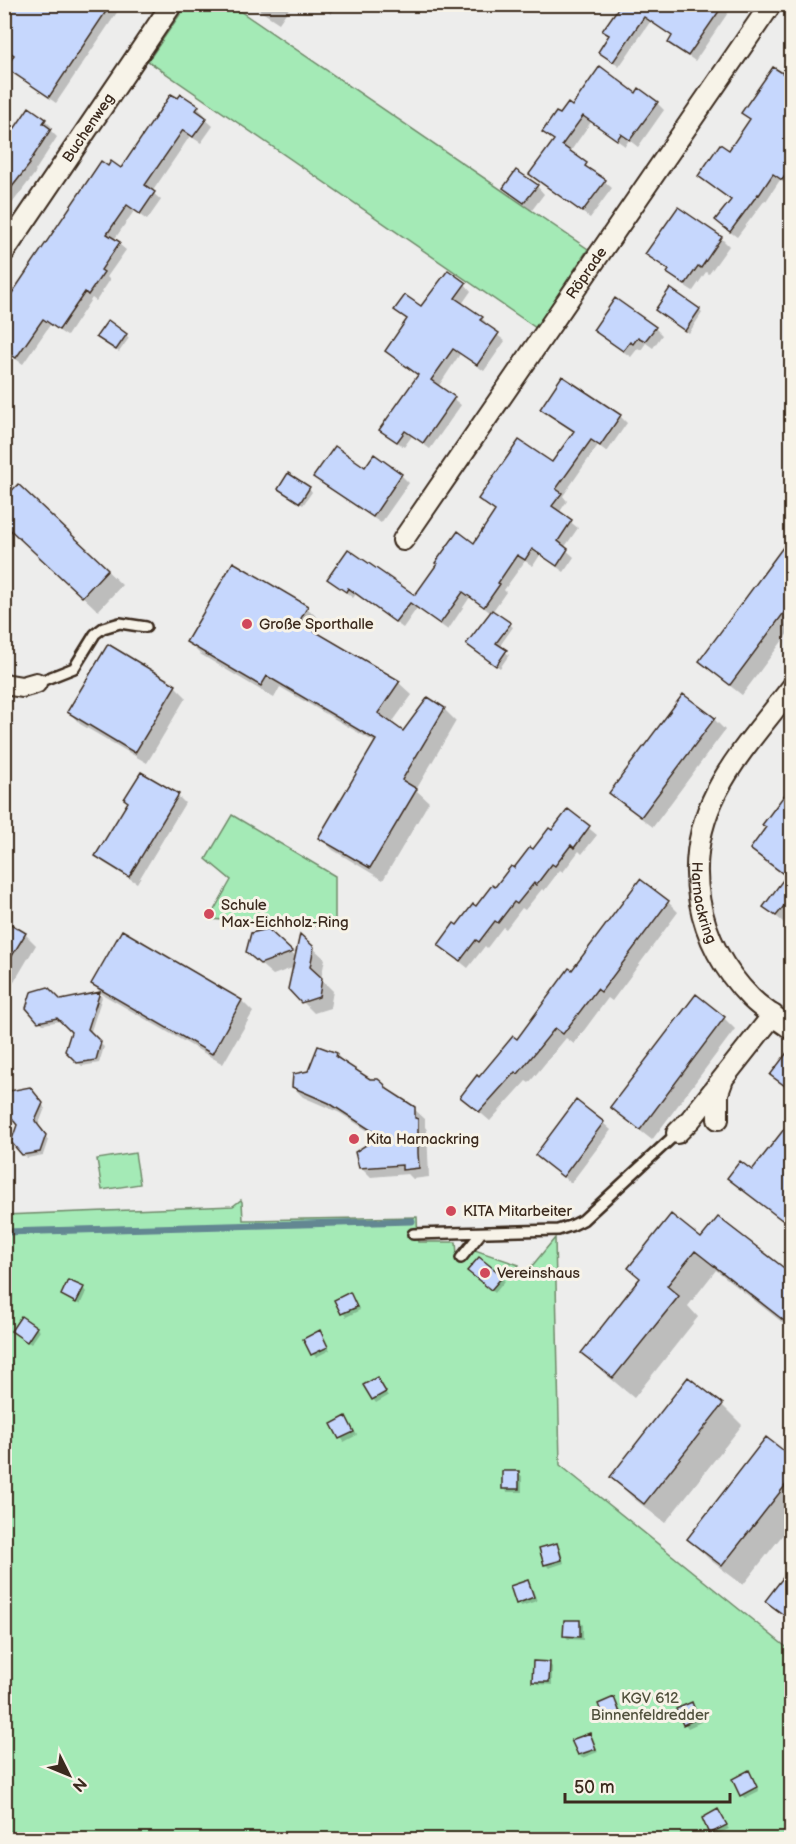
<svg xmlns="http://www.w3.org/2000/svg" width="796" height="1844" font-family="'Balsamiq Sans',sans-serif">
	<rect width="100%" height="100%" fill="#ededec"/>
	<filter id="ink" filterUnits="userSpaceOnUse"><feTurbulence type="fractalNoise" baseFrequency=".0167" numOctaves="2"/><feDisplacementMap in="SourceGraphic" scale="12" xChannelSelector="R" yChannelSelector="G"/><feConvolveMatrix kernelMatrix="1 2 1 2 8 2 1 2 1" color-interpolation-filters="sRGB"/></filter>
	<g filter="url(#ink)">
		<path fill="#a4eab6" stroke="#708a6a" stroke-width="1.5" d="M 187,4 L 231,5 L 588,249 L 536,328 L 148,61 Z
			M 232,815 L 335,876 L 335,927 L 209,919 L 231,880 L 206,859 Z
			M 135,1153 L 140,1184 L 102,1190 L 97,1159 Z
			M 241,1200 L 242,1202 L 243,1220 L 417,1217 L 418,1242 L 456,1242 L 457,1254 L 465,1261 L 475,1250 L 519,1265 L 514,1272 L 522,1278 L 555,1238 L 560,1465 L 791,1651 L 791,1839 L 5,1839 L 4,1215 L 233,1206 Z"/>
		<path fill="#0003" d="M 4,4 L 49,4 L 122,5 L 56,103 L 14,74 L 8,68 L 15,56 L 4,49 Z
			M 250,4 L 292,4 L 279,23 Z
			M 318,4 L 338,4 L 331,14 Z
			M 623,4 L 734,4 L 695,61 L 670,43 L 674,37 L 650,22 L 619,67 L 600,51 L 610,36 L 604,31 Z
			M 636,95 L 657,103 L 664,110 L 638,147 L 629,140 L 625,146 L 591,122 L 570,152 L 612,188 L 590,218 L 538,181 L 531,174 L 555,141 L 544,132 L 560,116 L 572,108 Z
			M 181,96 L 198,108 L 205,115 L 203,117 L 213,126 L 201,143 L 190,136 L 152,192 L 161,200 L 147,220 L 134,211 L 114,240 L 126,250 L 107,277 L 110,280 L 96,301 L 92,298 L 67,336 L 50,325 L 23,364 L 4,351 L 4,307 L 108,168 L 122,170 Z
			M 743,113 L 792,142 L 792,181 L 789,186 L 780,180 L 766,201 L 765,200 L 737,237 L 723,227 L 732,201 L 700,176 L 730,152 L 751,120 Z
			M 45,120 L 52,127 L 50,130 L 57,137 L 35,171 L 36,172 L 4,214 L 4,147 Z
			M 537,186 L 544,194 L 532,210 L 512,196 L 505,188 Z
			M 679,209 L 721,238 L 729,246 L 709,274 L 706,272 L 693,291 L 676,280 L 670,272 L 647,254 Z
			M 465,284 L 471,291 L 462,304 L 482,318 L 488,325 L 487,327 L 505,341 L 484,371 L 460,354 L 438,387 L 461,405 L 430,449 L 412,436 L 404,447 L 381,430 L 419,376 L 387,351 L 408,321 L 396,310 L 421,308 Z
			M 699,310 L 702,313 L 689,333 L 660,313 Z
			M 655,328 L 662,335 L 653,348 L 646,343 L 641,350 L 638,348 L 631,357 L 602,337 L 595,330 Z
			M 126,335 L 129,338 L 119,352 L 102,340 Z
			M 542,408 L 620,416 L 627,423 L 607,452 L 598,445 L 563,496 L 567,501 L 559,513 L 578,528 L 564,548 L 574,557 L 564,572 L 540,555 L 533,566 L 525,561 L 504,590 L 506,592 L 492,612 L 513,627 L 499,647 L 509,655 L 500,668 L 472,647 L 491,613 L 470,597 L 448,630 L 417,608 L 403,628 L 356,594 L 353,598 L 329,579 L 416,597 L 475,545 L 496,512 L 480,498 L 553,464 L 575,432 L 549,415 Z
			M 374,456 L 401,475 L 409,483 L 381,523 L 322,484 L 315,477 L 366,469 Z
			M 19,486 L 122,585 L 98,611 L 4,522 Z
			M 309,488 L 312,492 L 303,505 L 283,492 Z
			M 792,538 L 792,628 L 742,695 L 712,672 L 701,661 Z
			M 234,564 L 307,608 L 320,620 L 313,632 L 399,683 L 412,695 L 391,724 L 403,733 L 444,709 L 456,721 L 416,790 L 429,802 L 383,880 L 333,850 L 320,838 L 376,743 L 280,687 L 274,698 L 200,654 L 188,642 Z
			M 175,686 L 186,697 L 147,763 L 80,724 L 69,712 Z
			M 714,719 L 725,730 L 653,827 L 622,804 L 611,792 Z
			M 792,786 L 792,923 L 789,927 L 765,907 L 787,877 L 763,860 L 752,849 L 767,828 Z
			M 178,796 L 185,803 L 137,883 L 104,863 L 97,856 Z
			M 568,811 L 597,835 L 582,854 L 579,851 L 563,872 L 560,870 L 544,891 L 542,889 L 525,910 L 522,908 L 506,929 L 503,927 L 487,948 L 485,946 L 468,968 L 448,952 L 458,927 L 552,832 Z
			M 668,902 L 678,912 L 612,1001 L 608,998 L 574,1044 L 566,1038 L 529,1083 L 526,1081 L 490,1121 L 462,1097 L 517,1041 L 573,973 Z
			M 4,922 L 25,934 L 36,945 L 4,999 Z
			M 267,931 L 297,958 L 313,948 L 325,959 L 321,979 L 333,991 L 330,1008 L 314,1013 L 290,989 L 295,967 L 273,975 L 259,963 Z
			M 123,932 L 242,1001 L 253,1012 L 223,1064 L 102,994 L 93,984 Z
			M 99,994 L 102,997 L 90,1034 L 104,1047 L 99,1063 L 82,1066 L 67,1051 L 73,1032 L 61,1021 L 43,1024 L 27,1008 Z
			M 724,1018 L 735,1029 L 652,1140 L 624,1118 L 612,1107 Z
			M 336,1054 L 346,1064 L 370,1081 L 383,1085 L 394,1095 L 414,1109 L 425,1119 L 425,1127 L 427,1130 L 429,1177 L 413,1179 L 408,1174 L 371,1177 L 361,1167 L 379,1138 L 340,1113 L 303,1097 L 293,1087 L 309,1072 Z
			M 4,1085 L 10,1093 L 33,1093 L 45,1108 L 38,1126 L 48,1140 L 43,1155 L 27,1158 L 13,1142 L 18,1124 L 8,1111 L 4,1112 Z
			M 792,1122 L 792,1215 L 786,1222 L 732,1181 L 752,1172 Z
			M 603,1123 L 611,1130 L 571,1183 L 537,1155 Z
			M 702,1241 L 792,1276 L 792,1330 L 716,1270 L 688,1306 L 698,1317 L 634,1398 L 604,1373 L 583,1353 L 641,1279 L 630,1268 Z
			M 479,1259 L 505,1281 L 495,1293 L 472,1274 Z
			M 83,1288 L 86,1292 L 80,1305 L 63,1295 Z
			M 349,1293 L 360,1310 L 346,1317 L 336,1300 Z
			M 36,1328 L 40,1331 L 31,1344 L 16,1334 Z
			M 320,1332 L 330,1350 L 316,1357 L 313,1354 Z
			M 377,1379 L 388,1396 L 376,1403 L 373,1399 Z
			M 722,1405 L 742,1425 L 665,1523 L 632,1497 L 612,1477 Z
			M 346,1418 L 357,1435 L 344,1442 L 333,1424 Z
			M 792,1459 L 792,1523 L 743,1585 L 709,1559 L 689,1539 Z
			M 518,1473 L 522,1476 L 522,1492 L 507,1492 L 504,1488 Z
			M 556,1545 L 560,1548 L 564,1563 L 549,1568 L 545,1564 Z
			M 792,1569 L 792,1624 L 767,1600 Z
			M 528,1582 L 531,1585 L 537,1601 L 521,1606 L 518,1603 Z
			M 580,1621 L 583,1625 L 583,1640 L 568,1639 L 565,1636 Z
			M 549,1663 L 552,1667 L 552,1685 L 537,1684 L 534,1681 Z
			M 614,1699 L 617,1702 L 623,1716 L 609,1722 L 605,1718 Z
			M 691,1704 L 695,1708 L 701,1722 L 688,1728 L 685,1724 L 678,1710 Z
			M 589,1735 L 593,1738 L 598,1752 L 582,1758 L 579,1755 Z
			M 749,1772 L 759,1791 L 745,1798 L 741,1795 Z
			M 718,1811 L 729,1829 L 714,1836 L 711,1833 Z"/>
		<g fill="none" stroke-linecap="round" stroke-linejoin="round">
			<path stroke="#648792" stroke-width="7" d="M 4,1232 L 412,1221"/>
		</g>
		<path fill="#c6d7fd" stroke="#3b2a1e" stroke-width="1.5" d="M 4,4 L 111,4 L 49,97 L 6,68 L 14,55 L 4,48 Z
			M 621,4 L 724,4 L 688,56 L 668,43 L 672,36 L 644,17 L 613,62 L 598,52 L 609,35 L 602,31 Z
			M 600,66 L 636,93 L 639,88 L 658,102 L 630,140 L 621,134 L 617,140 L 583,116 L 562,145 L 587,163 L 585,166 L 606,180 L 582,212 L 529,174 L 554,140 L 542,132 L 556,112 L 560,114 L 568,103 L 572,106 Z
			M 773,67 L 792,79 L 792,166 L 782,180 L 773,174 L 759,195 L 758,194 L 730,232 L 715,220 L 731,200 L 698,176 L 720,144 L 729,150 L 750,119 L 741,113 Z
			M 171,94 L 178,98 L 181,94 L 199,106 L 196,110 L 207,118 L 193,137 L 183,130 L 145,185 L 155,192 L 140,214 L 127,205 L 107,234 L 120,242 L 101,270 L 104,272 L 88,295 L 85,292 L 59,330 L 43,319 L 16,358 L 4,350 L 4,305 L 101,161 L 108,166 L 111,161 L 121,168 Z
			M 29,107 L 46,119 L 43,123 L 51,129 L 29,163 L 30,164 L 4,197 L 4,144 Z
			M 516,170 L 538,185 L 524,203 L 503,188 Z
			M 678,207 L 722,237 L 701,268 L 698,266 L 685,285 L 667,273 L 669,270 L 645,254 Z
			M 448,270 L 466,283 L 455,298 L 483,317 L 480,320 L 499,333 L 477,365 L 453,349 L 431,380 L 455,397 L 423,443 L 405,431 L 397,442 L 379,430 L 418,375 L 385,351 L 407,319 L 394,310 L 405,295 L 421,306 Z
			M 670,288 L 700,309 L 685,331 L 655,310 Z
			M 615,298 L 656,327 L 645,341 L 638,337 L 633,344 L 630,342 L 623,351 L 593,330 Z
			M 108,320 L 127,334 L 116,350 L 96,337 Z
			M 562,376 L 621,415 L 600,446 L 591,440 L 556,489 L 562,493 L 552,506 L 572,520 L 558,541 L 568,549 L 557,566 L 532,549 L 525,560 L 517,555 L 498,583 L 500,584 L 484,607 L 463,592 L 440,624 L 410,603 L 395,622 L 348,588 L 346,592 L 327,579 L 348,549 L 415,595 L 437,564 L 435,563 L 458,531 L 474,543 L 495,511 L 478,499 L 519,440 L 552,462 L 574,431 L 540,409 Z
			M 335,446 L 365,467 L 374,454 L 402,474 L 373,517 L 313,477 Z
			M 288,473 L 310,487 L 300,503 L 278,489 Z
			M 18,484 L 108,569 L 82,597 L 4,524 L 4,499 Z
			M 792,535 L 792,602 L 730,685 L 699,661 Z
			M 233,562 L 308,606 L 299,622 L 400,681 L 378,713 L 403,731 L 428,697 L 445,708 L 402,780 L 417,789 L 370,868 L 318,838 L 376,740 L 267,676 L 261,686 L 186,642 Z
			M 492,610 L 511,623 L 496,643 L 507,650 L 496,666 L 466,644 Z
			M 108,644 L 176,685 L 135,753 L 67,712 Z
			M 683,694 L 715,718 L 641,817 L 609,793 Z
			M 141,772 L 179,794 L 129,877 L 95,856 L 128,802 L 124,799 Z
			M 792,785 L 792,896 L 776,916 L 763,907 L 786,876 L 750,849 L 766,827 L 762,825 Z
			M 568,809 L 590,826 L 574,848 L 571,845 L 555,866 L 552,864 L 536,885 L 534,883 L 517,904 L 514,902 L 498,923 L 495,921 L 479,942 L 476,940 L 460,961 L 438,945 L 454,923 L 457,925 L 473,904 L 476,906 L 492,885 L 495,887 L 511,866 L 514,868 L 530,847 L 533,849 L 549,828 L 552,830 Z
			M 640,879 L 669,901 L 601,992 L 597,989 L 563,1034 L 555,1028 L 518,1074 L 515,1072 L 479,1112 L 460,1097 L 477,1075 L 479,1077 L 513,1036 L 517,1039 L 569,968 L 572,970 Z
			M 4,920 L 26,933 L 4,969 Z
			M 268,929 L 293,952 L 260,964 L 246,952 L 251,933 Z
			M 122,930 L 242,1000 L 212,1054 L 91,984 Z
			M 300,934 L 314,947 L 310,967 L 322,978 L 319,997 L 301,1003 L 288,989 Z
			M 48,987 L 61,1000 L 100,992 L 88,1029 L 101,1042 L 96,1060 L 77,1063 L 65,1051 L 71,1032 L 57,1018 L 38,1022 L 26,1008 L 31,992 Z
			M 696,994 L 725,1017 L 640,1130 L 610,1107 Z
			M 318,1046 L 337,1053 L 336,1057 L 370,1079 L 378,1079 L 384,1084 L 387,1089 L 415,1107 L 415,1118 L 418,1119 L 418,1153 L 419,1168 L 402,1170 L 402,1165 L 359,1168 L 355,1152 L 380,1136 L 329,1103 L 292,1087 L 293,1074 L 308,1071 Z
			M 792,1046 L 792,1091 L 770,1075 Z
			M 30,1087 L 43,1103 L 35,1121 L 46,1135 L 40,1152 L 22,1155 L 11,1142 L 17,1125 L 4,1109 L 4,1092 Z
			M 576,1100 L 604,1122 L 563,1177 L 535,1155 Z
			M 792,1119 L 792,1208 L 782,1220 L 727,1178 L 740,1161 L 752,1170 Z
			M 671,1214 L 701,1238 L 718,1217 L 792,1274 L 792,1327 L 695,1251 L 667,1286 L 679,1296 L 613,1378 L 581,1353 L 640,1278 L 628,1268 Z
			M 479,1257 L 503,1276 L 491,1290 L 467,1271 Z
			M 68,1280 L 84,1287 L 76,1303 L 61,1295 Z
			M 350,1292 L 357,1307 L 341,1314 L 334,1300 Z
			M 21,1316 L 37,1327 L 27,1342 L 11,1331 Z
			M 320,1330 L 328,1347 L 311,1355 L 303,1339 Z
			M 377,1377 L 386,1392 L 372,1400 L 363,1385 Z
			M 688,1377 L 723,1404 L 644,1504 L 610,1477 Z
			M 346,1416 L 354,1432 L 339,1439 L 331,1424 Z
			M 766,1437 L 792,1457 L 792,1477 L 722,1566 L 687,1539 Z
			M 502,1471 L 519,1471 L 519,1489 L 502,1489 Z
			M 557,1543 L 562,1560 L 544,1565 L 539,1548 Z
			M 792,1566 L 792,1621 L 765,1601 Z
			M 528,1580 L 534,1597 L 516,1604 L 510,1586 Z
			M 564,1620 L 580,1620 L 580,1637 L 563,1636 Z
			M 533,1661 L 550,1662 L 549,1682 L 532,1682 Z
			M 614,1697 L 620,1713 L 604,1719 L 598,1704 Z
			M 692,1702 L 698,1718 L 683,1725 L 676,1709 Z
			M 590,1733 L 596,1749 L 578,1755 L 571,1740 Z
			M 749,1770 L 757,1787 L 740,1796 L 732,1779 Z
			M 718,1809 L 727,1825 L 709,1834 L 702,1818 Z"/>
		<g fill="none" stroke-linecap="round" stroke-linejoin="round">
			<defs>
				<path id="lane" d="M 36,683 L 74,668 L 95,634 L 103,628 L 120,623 L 146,627
					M 413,1234 L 558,1230 L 573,1225 L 583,1220 L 677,1133
					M 461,1258 L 481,1233"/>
				<g id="street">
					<path id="s1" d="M 4,252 L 172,4"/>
					<path id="s2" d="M 403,540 L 771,4"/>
					<path d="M 4,684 L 22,687 L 36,683"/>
					<path id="s3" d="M 792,687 C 766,721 736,754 717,791 C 680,863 696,942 751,998 C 763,1010 778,1019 792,1029"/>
					<path d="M 718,1119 L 718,1093 L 722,1082"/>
					<path d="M 677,1133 L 691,1119 L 773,1015"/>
				</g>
			</defs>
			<use href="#lane" stroke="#3b2a1e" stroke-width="14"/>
			<use href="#street" stroke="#3b2a1e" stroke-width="24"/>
			<use href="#lane" stroke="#f7f3e8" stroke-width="9"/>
			<use href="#street" stroke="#f7f3e8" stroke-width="20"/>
		</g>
	</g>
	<g fill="#d1495b" stroke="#f7f3e8" stroke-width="2">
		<circle cx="247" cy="624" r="6"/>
		<circle cx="209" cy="914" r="6"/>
		<circle cx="354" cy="1139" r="6"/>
		<circle cx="451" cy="1211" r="6"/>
		<circle cx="485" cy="1273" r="6"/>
	</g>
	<g text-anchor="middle" stroke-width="6" stroke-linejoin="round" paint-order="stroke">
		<g font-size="15" fill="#3b2a1e" stroke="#f7f3e8">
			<text dy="5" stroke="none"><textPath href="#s1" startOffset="150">Buchenweg</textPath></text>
			<text dy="5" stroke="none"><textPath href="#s2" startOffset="324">Röprade</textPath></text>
			<text dy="5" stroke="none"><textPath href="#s3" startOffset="244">Harnackring</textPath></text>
		</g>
		<g font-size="15" fill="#3b2a1e" stroke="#f7f3e8" text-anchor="start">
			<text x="259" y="629">Große Sporthalle</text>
			<text x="221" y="910">Schule<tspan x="221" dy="17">Max-Eichholz-Ring</tspan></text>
			<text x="366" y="1144">Kita Harnackring</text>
			<text x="463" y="1216">KITA Mitarbeiter</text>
			<text x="497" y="1278">Vereinshaus</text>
		</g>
		<g font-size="15" fill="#50503c" stroke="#f7f3e8">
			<text x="650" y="1703">KGV 612<tspan x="650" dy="17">Binnenfeldredder</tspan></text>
		</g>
	</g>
	<rect width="796" height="1844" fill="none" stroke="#f7f3e8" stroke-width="24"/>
	<rect x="12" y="12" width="772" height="1820" fill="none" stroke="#3b2a1e" stroke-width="2" filter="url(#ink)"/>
	<g transform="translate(69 1775) rotate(133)" stroke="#f7f3e8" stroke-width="4.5" paint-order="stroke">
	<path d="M0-4.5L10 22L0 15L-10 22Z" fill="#3b2a1e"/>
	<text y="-9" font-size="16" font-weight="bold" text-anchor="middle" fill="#3b2a1e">N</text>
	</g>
	<path d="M565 1793v9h165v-9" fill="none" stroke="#3b2a1e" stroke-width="3"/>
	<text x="574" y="1793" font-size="18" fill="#3b2a1e" stroke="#f7f3e8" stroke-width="4.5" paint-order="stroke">50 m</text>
</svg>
